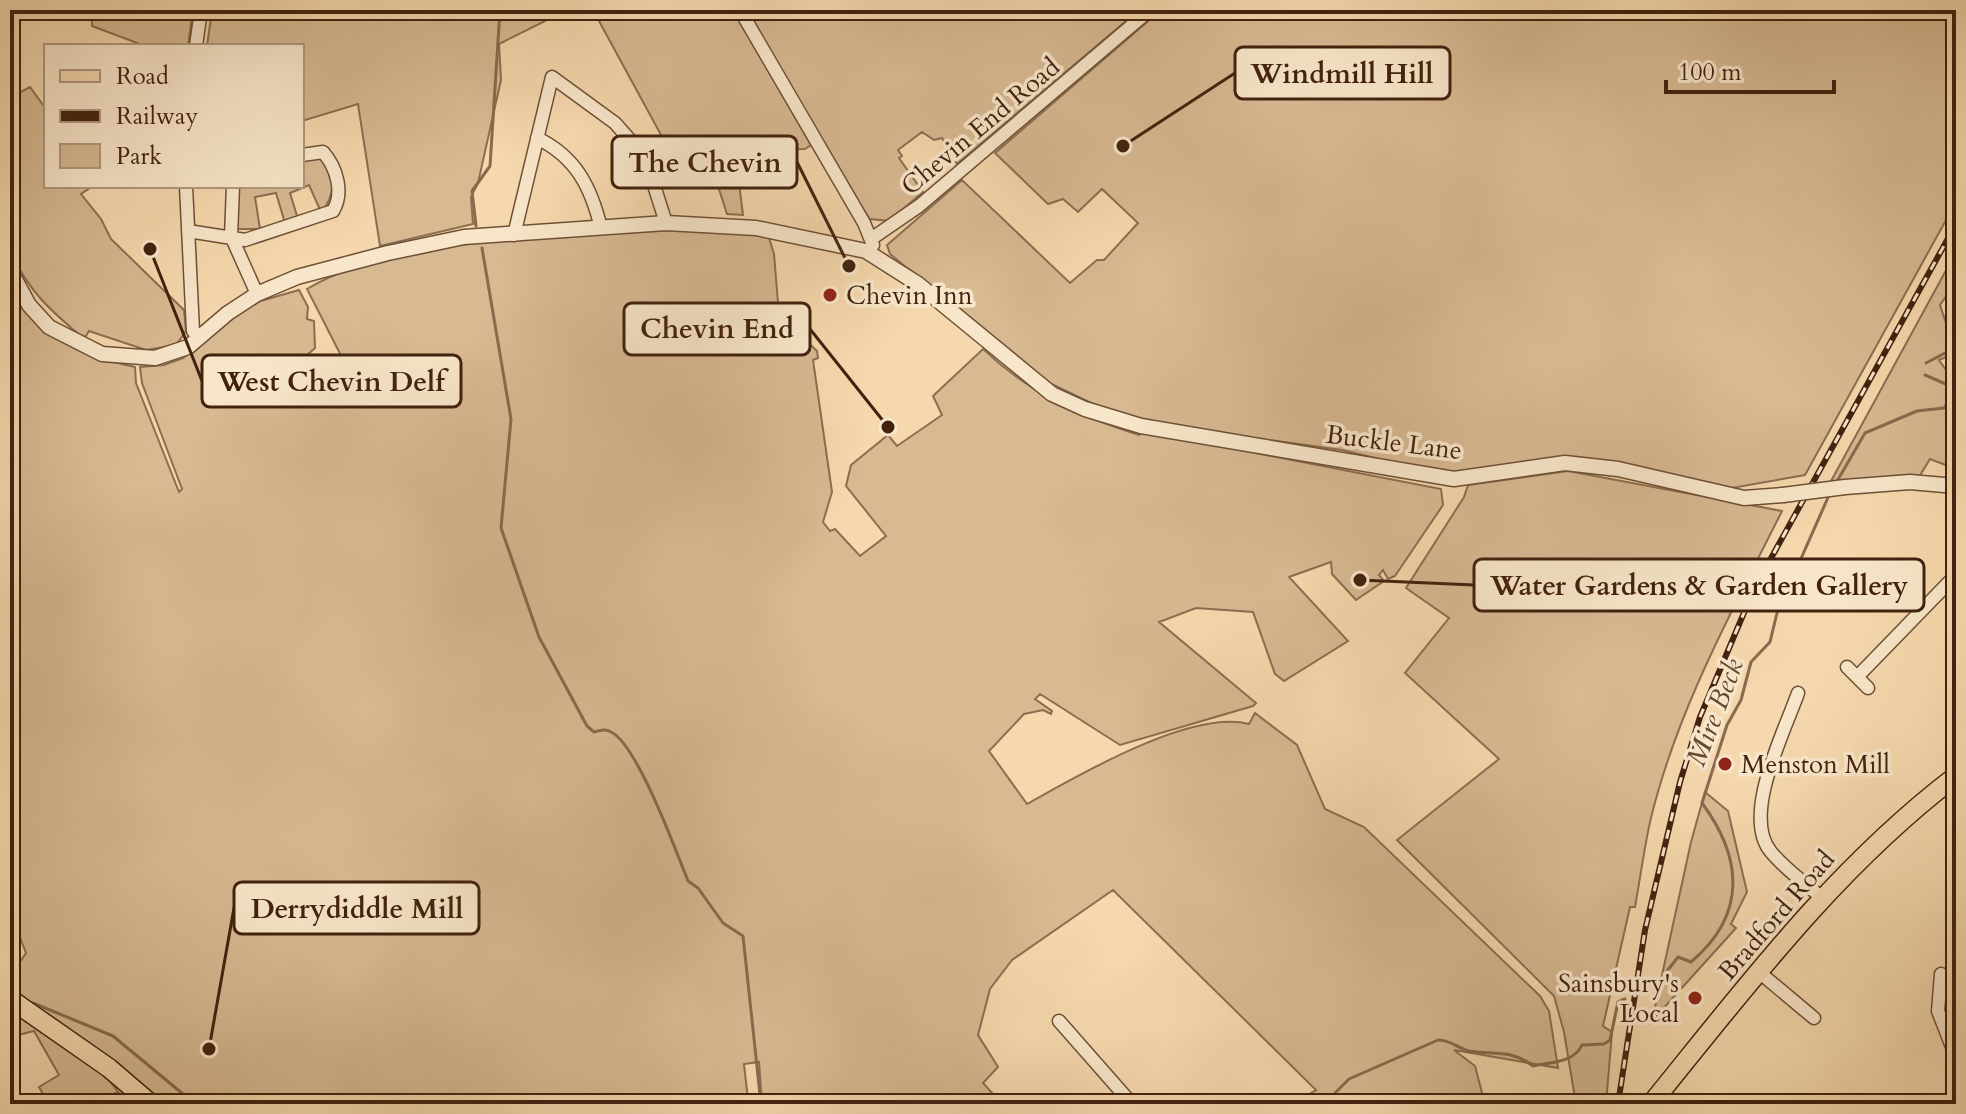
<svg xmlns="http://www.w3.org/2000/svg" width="1966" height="1114" font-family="Cardo,serif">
	<rect width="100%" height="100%" fill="#f5d8ad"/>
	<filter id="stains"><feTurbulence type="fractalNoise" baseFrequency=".0025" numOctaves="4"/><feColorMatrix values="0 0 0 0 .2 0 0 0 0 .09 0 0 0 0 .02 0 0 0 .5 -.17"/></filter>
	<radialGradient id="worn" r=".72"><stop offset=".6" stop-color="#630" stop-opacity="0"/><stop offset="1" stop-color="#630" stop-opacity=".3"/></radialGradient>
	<path fill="#d7b992" stroke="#8c6e50" stroke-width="2" d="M 92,10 L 193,10 L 188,46 L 145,46 L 92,26 Z
		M 212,10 L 567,10 L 499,44 L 501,80 L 478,183 L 471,197 L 473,224 L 380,246 L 358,104 L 302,121 L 302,46 L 207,46 Z
		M 593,10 L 735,10 L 811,145 L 805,149 L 735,151 L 743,215 L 727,214 L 705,146 L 673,157 Z
		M 746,10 L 1139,10 L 957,164 L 942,138 L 934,140 L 922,132 L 898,150 L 902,156 L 899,158 L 923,192 L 889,221 L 870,219 L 866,214 Z
		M 1161,10 L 1956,10 L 1956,202 L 1805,475 L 1726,489 L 1615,462 L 1456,473 L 1421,469 L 1342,450 L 1145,423 L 1108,411 L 1041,379 L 890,254 L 887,245 L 962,180 L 1070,283 L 1097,260 L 1104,260 L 1138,223 L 1102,189 L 1078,212 L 1063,199 L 1048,204 L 995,153 Z
		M 10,77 L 19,93 L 30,87 L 46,109 L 46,186 L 93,186 L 81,194 L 101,219 L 111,239 L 184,310 L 186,331 L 176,345 L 146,350 L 89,331 L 84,339 C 50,310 29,292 10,251 Z
		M 316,155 C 336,170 337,195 321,212 L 309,185 L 290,193 L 298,219 L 285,223 L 276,193 L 255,197 L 260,229 L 234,229 L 239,186 L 302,186 L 302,159 Z
		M 676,230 L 760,235 L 769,238 L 774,254 L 779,315 L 817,351 L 818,358 L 813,360 L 832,492 L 823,522 L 830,531 L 835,529 L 860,556 L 886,536 L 846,486 L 851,465 L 888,435 L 897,446 L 942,415 L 933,396 L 983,349 C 1031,394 1076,415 1139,435 L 1143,431 L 1441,489 L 1443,505 L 1395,576 L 1388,579 L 1383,570 L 1379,575 L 1384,581 L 1356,600 L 1332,574 L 1331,562 L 1289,577 L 1348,641 L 1284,681 L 1275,674 L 1253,612 L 1196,608 L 1159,622 L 1256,703 L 1253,706 L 1120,745 L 1040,694 L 1035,699 L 1052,711 L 1051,714 L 1043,710 L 1024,714 L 989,751 L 1027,804 C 1077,776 1191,709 1249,724 L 1255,713 L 1297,745 L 1325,809 L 1364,827 L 1540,996 L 1549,1011 L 1558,1068 L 1454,1050 L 1475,1066 L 1485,1104 L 1293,1104 L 1316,1090 L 1113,890 L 1012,960 L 990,989 L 978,1035 L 998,1067 L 983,1083 L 1002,1104 L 762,1104 L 759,1062 L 744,1064 L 748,1100 L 721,1104 L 160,1104 L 10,986 L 10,976 L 26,953 L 10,912 L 10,284 C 49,341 68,352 135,367 L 136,383 L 179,492 L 182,489 L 142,383 L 140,367 L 164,365 L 183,358 L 250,304 L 299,290 L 308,307 L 307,319 L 314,321 L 315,348 L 306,356 L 321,387 L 328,385 L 331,393 L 356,385 L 307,289 C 397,235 569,237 676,230 Z
		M 1956,252 L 1956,305 L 1950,291 L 1940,305 L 1956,353 L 1939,360 L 1946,370 L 1956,368 L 1956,469 L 1930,459 L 1919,477 L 1830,483 Z
		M 1568,471 L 1782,511 C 1732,611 1676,712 1650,822 C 1644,850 1640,879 1635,907 L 1630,907 L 1603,1026 L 1612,1032 L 1606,1104 L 1576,1104 L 1564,1032 L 1554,996 L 1397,840 L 1499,759 L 1405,673 L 1449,618 L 1406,588 L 1464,497 L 1468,485 Z
		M 1705,792 L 1728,811 L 1747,892 L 1731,924 L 1736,928 L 1652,1021 L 1691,842 Z
		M 10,1003 L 102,1070 L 118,1092 L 135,1104 L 122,1104 L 118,1092 L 101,1100 L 102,1104 L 49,1104 L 39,1087 L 59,1075 L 34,1031 L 10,1037 Z"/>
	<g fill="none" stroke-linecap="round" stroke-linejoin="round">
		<path stroke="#896a4d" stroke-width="3" d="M 476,226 L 472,191 L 490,166 L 500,10
			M 482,248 L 511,419 L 501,528 L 539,637 L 587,726 L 594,732 C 600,731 605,728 611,732 C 637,744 676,851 688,881 L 698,888 L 723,923 L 743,936 L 761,1104
			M 1926,363 L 1947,352 L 1954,329 L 1947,314 L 1956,288
			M 1836,483 L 1865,433 L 1917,411 L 1944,408 L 1950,399 L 1948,385 L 1925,375
			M 1664,975 L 1678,957 L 1691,962 C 1748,914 1742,857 1702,803 L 1727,725 L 1741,700 L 1751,662 L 1770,642 L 1777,613 L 1830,493
			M 33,1003 L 113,1036 L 195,1104
			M 10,1025 L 22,1014
			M 227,1104 L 247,1104
			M 1336,1104 L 1335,1093 L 1349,1079 L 1438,1040 C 1451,1040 1457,1048 1469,1051 C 1493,1055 1512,1049 1533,1066 C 1550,1062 1574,1063 1582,1045 L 1604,1044 L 1610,1040 L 1618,1002 L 1625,999"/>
		<defs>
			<path id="minor" d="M 740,10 L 864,223 L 873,245
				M 196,46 L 201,10
				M 537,138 C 576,157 591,187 601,228
				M 186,186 L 193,331 L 199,337
				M 233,186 L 231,236 L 257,294
				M 188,231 L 245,240 L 333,211 C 344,193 337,168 323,152 L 302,155
				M 514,235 L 552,77 L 615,123 L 645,157 L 666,223
				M 871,239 L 919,206 L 1150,10
				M 1847,667 L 1868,688
				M 1857,677 L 1956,575
				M 1798,693 C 1784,733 1741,816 1771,852 C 1785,869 1805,883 1822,898
				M 1759,972 L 1814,1018
				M 1941,974 L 1938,1011 L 1956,1057
				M 1059,1021 L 1132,1104"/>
			<path id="tertiary" d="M 10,270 L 29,305 L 49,327 L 102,354 L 155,358 L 188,347 L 228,313 L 257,294 L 297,277 L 388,253 L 464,237 L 666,223 L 756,228 L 866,251 L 918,284 L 1052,394 L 1085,409 L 1141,426 L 1454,479 L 1565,463 L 1618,469 L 1744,498 L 1783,495
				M 1845,487 L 1910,482 L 1956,486"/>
			<path id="primary" d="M 10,999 L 109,1068 L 151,1104
				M 1651,1104 C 1745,988 1836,867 1956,776"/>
		</defs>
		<use href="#minor" stroke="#6f5036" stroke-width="15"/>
		<use href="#tertiary" stroke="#6f5036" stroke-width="17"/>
		<use href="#primary" stroke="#42220f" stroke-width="21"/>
		<use href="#minor" stroke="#f8e6ca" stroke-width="12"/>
		<use href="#tertiary" stroke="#f8e6ca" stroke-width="14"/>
		<use href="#primary" stroke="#f5d8ad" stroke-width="18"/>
		<defs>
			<path id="rail" d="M 1618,1104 L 1645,930 L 1680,782 L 1700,717 L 1754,589 L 1956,224"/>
		</defs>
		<use href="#rail" stroke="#42220f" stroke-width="6"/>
		<use href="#rail" stroke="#f8e6ca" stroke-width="3" stroke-dasharray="9" stroke-linecap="butt"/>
		<defs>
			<path id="tertiary-bridge" d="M 1783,495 L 1845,487"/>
		</defs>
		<use href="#tertiary-bridge" stroke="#6f5036" stroke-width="17" stroke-linecap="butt"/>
		<use href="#tertiary-bridge" stroke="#f8e6ca" stroke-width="14"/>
	</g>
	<g fill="#8f2418" stroke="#f8e6ca" stroke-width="3">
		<circle cx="830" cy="295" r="8"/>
		<circle cx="1725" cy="764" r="8"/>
		<circle cx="1695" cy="998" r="8"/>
	</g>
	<g text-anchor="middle" stroke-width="7" stroke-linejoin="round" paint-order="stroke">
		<g font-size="26" fill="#42220f" stroke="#f8e6ca">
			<text transform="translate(980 126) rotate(-40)" y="9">Chevin End Road</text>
			<text transform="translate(1394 442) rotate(7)" y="9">Buckle Lane</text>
			<text transform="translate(1776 915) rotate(-49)" y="9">Bradford Road</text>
		</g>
		<g font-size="26" fill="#42220f" stroke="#f8e6ca" text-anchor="start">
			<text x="846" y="304">Chevin Inn</text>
			<text x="1741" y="773">Menston Mill</text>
			<text x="1679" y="992" text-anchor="end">Sainsbury's<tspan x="1679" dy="30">Local</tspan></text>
		</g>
		<g font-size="28" font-style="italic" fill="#65462e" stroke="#f8e6ca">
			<text transform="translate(1714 712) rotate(-69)" y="10">Mire Beck</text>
		</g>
	</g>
	<path fill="none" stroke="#42220f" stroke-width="3" d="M1123 146L1235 73M849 266L797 162M888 427L810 329M150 249L202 381M1360 580L1474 585M209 1049L234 908"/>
	<g fill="#42220f" stroke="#f8e6ca" stroke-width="3">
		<circle cx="1123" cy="146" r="8"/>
		<circle cx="849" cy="266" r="8"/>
		<circle cx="888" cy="427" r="8"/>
		<circle cx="150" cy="249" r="8"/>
		<circle cx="1360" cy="580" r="8"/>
		<circle cx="209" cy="1049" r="8"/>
	</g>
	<g fill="#f8e6ca" stroke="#42220f" stroke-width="3">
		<rect x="1235" y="47" width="215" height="52" rx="8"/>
		<rect x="612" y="136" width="185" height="52" rx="8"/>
		<rect x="624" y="303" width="186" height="52" rx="8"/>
		<rect x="202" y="355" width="259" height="52" rx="8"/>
		<rect x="1474" y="559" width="450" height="52" rx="8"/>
		<rect x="234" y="882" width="245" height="52" rx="8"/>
	</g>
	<g font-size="28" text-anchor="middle" font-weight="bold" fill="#42220f">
		<text x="1342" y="83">Windmill Hill</text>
		<text x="705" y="172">The Chevin</text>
		<text x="717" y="338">Chevin End</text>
		<text x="331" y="391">West Chevin Delf</text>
		<text x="1699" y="595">Water Gardens &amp; Garden Gallery</text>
		<text x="357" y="918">Derrydiddle Mill</text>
	</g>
	<rect width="1966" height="1114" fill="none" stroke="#f5d8ad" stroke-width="40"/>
	<rect x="12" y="12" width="1942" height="1090" fill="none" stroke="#42220f" stroke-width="4"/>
	<rect x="20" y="20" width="1926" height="1074" fill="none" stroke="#42220f" stroke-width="2"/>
	<rect x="44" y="44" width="260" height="144" fill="#f8e6ca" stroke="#af987f" stroke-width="2"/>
	<rect x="60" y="70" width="40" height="12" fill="#f5d8ad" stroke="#af987f" stroke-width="2"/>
	<text x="116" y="84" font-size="24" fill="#42220f">Road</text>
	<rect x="60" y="110" width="40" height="12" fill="#42220f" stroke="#af987f" stroke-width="2"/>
	<text x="116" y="124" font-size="24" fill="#42220f">Railway</text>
	<rect x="60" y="144" width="40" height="24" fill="#d7b992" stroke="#af987f" stroke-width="2"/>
	<text x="116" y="164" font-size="24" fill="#42220f">Park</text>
	<path d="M1666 80v12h168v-12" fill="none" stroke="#42220f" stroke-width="4"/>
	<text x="1678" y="80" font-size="24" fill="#42220f" stroke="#f8e6ca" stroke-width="6" paint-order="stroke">100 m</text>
	<rect width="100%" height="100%" filter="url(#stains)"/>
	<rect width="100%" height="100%" fill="url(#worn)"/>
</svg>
